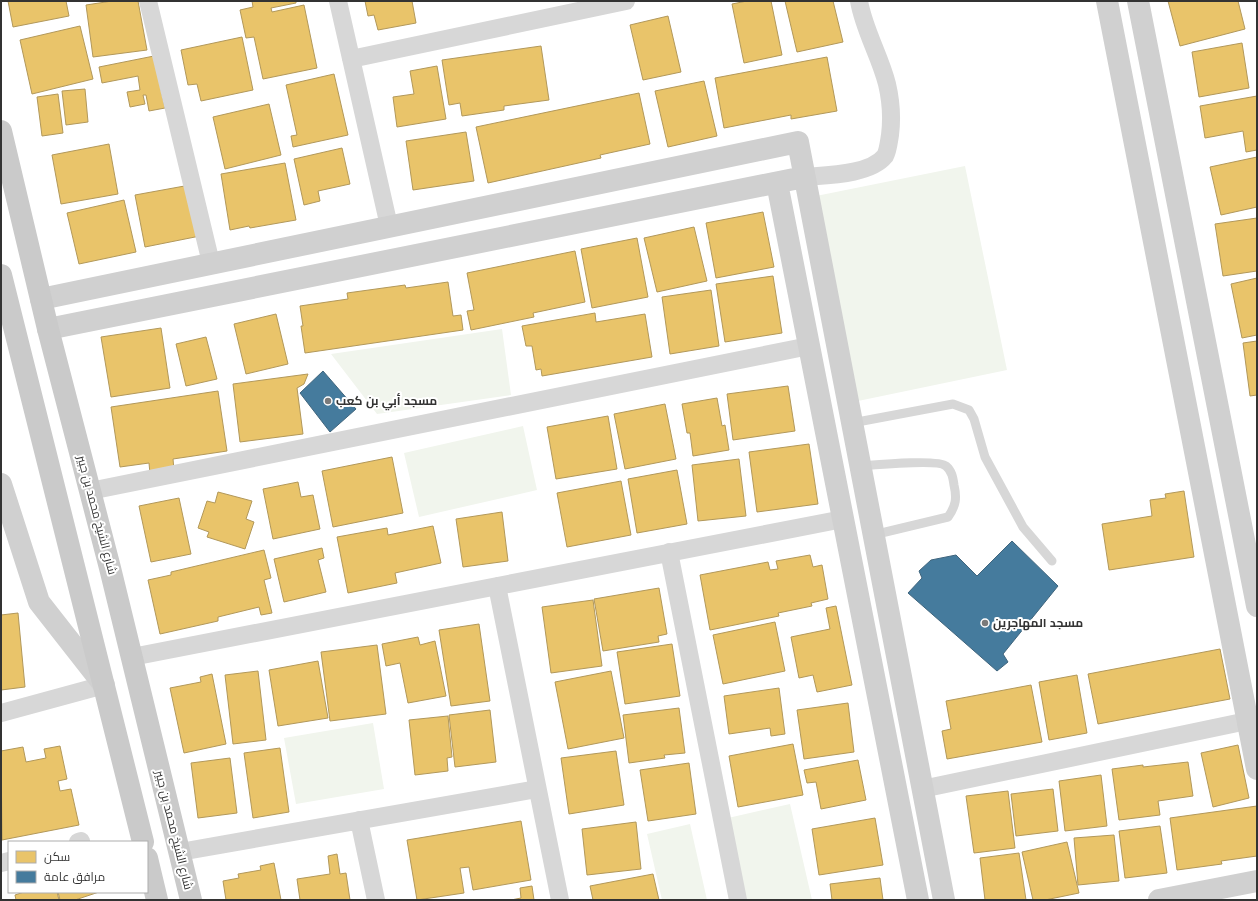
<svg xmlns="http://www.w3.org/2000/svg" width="1258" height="901" font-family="Quicksand,Cairo,sans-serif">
	<rect width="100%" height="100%" fill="#fff"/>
	<path fill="#f1f5ed" d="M 965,166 L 1007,370 L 858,401 L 816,196 Z
		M 502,329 L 511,395 L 377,414 L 331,354 Z
		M 523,426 L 537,490 L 419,517 L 404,453 Z
		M 373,723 L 384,789 L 296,804 L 284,738 Z
		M 790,804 L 812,900 L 746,900 L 728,818 Z
		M 690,824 L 707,900 L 662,900 L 647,834 Z"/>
	<path fill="#e9c46a" stroke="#b2985a" d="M 8,1 L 66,1 L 69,16 L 13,27 Z
		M 112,1 L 138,1 L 147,50 L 93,57 L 86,5 Z
		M 252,1 L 296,1 L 296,3 L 271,8 L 272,12 L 304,5 L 317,68 L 263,79 L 254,37 L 246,38 L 240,10 L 253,7 Z
		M 365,1 L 412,1 L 416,23 L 378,30 L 374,15 L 368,16 Z
		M 747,1 L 771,1 L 782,55 L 744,63 L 732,4 Z
		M 785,1 L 833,1 L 843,42 L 797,52 Z
		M 1168,1 L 1238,1 L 1245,29 L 1180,46 Z
		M 668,16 L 681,72 L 643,80 L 630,25 Z
		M 80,26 L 93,79 L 32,94 L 20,40 Z
		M 242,37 L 253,90 L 201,101 L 197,84 L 188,85 L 181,50 Z
		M 1242,43 L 1249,88 L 1199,97 L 1192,52 Z
		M 541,46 L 549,100 L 504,106 L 504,110 L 462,116 L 460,103 L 449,105 L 442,60 Z
		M 154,56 L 165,108 L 149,111 L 146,95 L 143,95 L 145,104 L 130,107 L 127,92 L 140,90 L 138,76 L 102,83 L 99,67 Z
		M 827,57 L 837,111 L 791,119 L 791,115 L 724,128 L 715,78 Z
		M 437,66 L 446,119 L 397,127 L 393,97 L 414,94 L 410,71 Z
		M 334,74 L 348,135 L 293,147 L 291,136 L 297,135 L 286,85 Z
		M 704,81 L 717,136 L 668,147 L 655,91 Z
		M 85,89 L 88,122 L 66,125 L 62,91 Z
		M 639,93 L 650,144 L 600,155 L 601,158 L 488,183 L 476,127 Z
		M 58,94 L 63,133 L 42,136 L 37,97 Z
		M 1257,96 L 1257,150 L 1246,152 L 1243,131 L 1205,138 L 1200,106 Z
		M 269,104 L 281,155 L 225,169 L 213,117 Z
		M 466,132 L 474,181 L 413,190 L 406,141 Z
		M 109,144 L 118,194 L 61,204 L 52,155 Z
		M 342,148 L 350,184 L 318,191 L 320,201 L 304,205 L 294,159 Z
		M 1257,157 L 1257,207 L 1221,215 L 1210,167 Z
		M 285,163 L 296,220 L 250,228 L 249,226 L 230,230 L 221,174 Z
		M 190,185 L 200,236 L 145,247 L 135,195 Z
		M 124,200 L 136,252 L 79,264 L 67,213 Z
		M 763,212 L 774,267 L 716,278 L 706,223 Z
		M 1257,218 L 1257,271 L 1223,276 L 1215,224 Z
		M 694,227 L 707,281 L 657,292 L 644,238 Z
		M 637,238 L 648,297 L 592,308 L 581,249 Z
		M 575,251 L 585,302 L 533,313 L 534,317 L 471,330 L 467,311 L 474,310 L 467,273 Z
		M 773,276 L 782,333 L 725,342 L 716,284 Z
		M 1257,278 L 1257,335 L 1242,338 L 1231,284 Z
		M 448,282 L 453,316 L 461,315 L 463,330 L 305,353 L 301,326 L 303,326 L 300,306 L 348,299 L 347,293 L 405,285 L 406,288 Z
		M 711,290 L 719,346 L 670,354 L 662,297 Z
		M 595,313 L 596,322 L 645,314 L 652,357 L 542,376 L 541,369 L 536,370 L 532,346 L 526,346 L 522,326 Z
		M 276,314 L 288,364 L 246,374 L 234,324 Z
		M 161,328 L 170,388 L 111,397 L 101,337 Z
		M 206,337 L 217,379 L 186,386 L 176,344 Z
		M 1257,341 L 1257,395 L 1250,396 L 1243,343 Z
		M 308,374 L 304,384 L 297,388 L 303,434 L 240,442 L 233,384 Z
		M 788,386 L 795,431 L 733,440 L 727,394 Z
		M 218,391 L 227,451 L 173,459 L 174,470 L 150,474 L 149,463 L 120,467 L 111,407 Z
		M 717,398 L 722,426 L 725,425 L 729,450 L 693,456 L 690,433 L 687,433 L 682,404 Z
		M 665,404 L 676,459 L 625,469 L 614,414 Z
		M 608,416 L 617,469 L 556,479 L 547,427 Z
		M 809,444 L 818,504 L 757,512 L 749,452 Z
		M 392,457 L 403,513 L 333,527 L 322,471 Z
		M 739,459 L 746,516 L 698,521 L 692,465 Z
		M 677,470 L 687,524 L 637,533 L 628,479 Z
		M 621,481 L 631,535 L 567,547 L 557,493 Z
		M 298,482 L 301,497 L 313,495 L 320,529 L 273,539 L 263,489 Z
		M 1184,491 L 1194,557 L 1109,570 L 1102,524 L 1152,516 L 1150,500 L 1166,498 L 1165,494 Z
		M 218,492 L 252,501 L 246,519 L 254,522 L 245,549 L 207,537 L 209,532 L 198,528 L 207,501 L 215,503 Z
		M 179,498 L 191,554 L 151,562 L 139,506 Z
		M 502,512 L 508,561 L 463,567 L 456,519 Z
		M 433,526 L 441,563 L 395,573 L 397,583 L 348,593 L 337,537 L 387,528 L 388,535 Z
		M 322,548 L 324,558 L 318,560 L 326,592 L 284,602 L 274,559 Z
		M 264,550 L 271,578 L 264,580 L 272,613 L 261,615 L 259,607 L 218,617 L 218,621 L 160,634 L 148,580 L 171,575 L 171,572 Z
		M 810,555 L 813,567 L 822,565 L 828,599 L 811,603 L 812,606 L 778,613 L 779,616 L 710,630 L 700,575 L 768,562 L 770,570 L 778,569 L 776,561 Z
		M 659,588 L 667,634 L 658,636 L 659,642 L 603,651 L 594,599 Z
		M 593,600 L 602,666 L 551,673 L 542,607 Z
		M 836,606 L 852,685 L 817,692 L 813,675 L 799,678 L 791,637 L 830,629 L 826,608 Z
		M 18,613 L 25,687 L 1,690 L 1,615 Z
		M 775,622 L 785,671 L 723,684 L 713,635 Z
		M 479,624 L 490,701 L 451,706 L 439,630 Z
		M 418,637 L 420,645 L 435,641 L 446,696 L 408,703 L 400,663 L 386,666 L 382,644 Z
		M 672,644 L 680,696 L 625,704 L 617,652 Z
		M 377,645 L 386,714 L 330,721 L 321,652 Z
		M 1220,649 L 1230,699 L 1098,724 L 1088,674 Z
		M 318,661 L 328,718 L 278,726 L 269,670 Z
		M 258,671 L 266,740 L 233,744 L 225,675 Z
		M 611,671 L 624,738 L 568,749 L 555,682 Z
		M 212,674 L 226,744 L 184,753 L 170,688 L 201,682 L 200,677 Z
		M 1077,675 L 1087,733 L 1049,740 L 1039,682 Z
		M 1031,685 L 1042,742 L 947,759 L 942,731 L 951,729 L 946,701 Z
		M 779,688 L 785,734 L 771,736 L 770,728 L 729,734 L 724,696 Z
		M 848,703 L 854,752 L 804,759 L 797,710 Z
		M 679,708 L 685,753 L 664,755 L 665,758 L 629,763 L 623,715 Z
		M 490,710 L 496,762 L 455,767 L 449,715 Z
		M 448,716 L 452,757 L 447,758 L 448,771 L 415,775 L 409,720 Z
		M 793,744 L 803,795 L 738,807 L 729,756 Z
		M 1238,745 L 1249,798 L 1213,807 L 1201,753 Z
		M 60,746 L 67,779 L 58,781 L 60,791 L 71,789 L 79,825 L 2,840 L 1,751 L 23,747 L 26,762 L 46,758 L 44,749 Z
		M 280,748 L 289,812 L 253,818 L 244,753 Z
		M 616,751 L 624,805 L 569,814 L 561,758 Z
		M 230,758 L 237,813 L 198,818 L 191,763 Z
		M 858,760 L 866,800 L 821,809 L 816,782 L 807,783 L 804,770 Z
		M 1188,762 L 1193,796 L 1158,801 L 1160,815 L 1119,820 L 1112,769 L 1143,765 L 1143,767 Z
		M 689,763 L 696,814 L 648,821 L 640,770 Z
		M 1101,775 L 1107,826 L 1065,831 L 1059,781 Z
		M 1053,789 L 1058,831 L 1016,836 L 1011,794 Z
		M 1008,791 L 1015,848 L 974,853 L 966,796 Z
		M 1257,806 L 1257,856 L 1221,861 L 1222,864 L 1177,870 L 1170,818 Z
		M 875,818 L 883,865 L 819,875 L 812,829 Z
		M 521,821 L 531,880 L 473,890 L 469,867 L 460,868 L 464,893 L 417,900 L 407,840 Z
		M 636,822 L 641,869 L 587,875 L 582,829 Z
		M 1160,826 L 1167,873 L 1125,878 L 1119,831 Z
		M 1114,835 L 1119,881 L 1078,885 L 1074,838 Z
		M 1067,842 L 1079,893 L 1045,900 L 1033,900 L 1022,852 Z
		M 1019,853 L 1026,900 L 985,900 L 980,858 Z
		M 337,854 L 340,874 L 346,873 L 350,900 L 300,900 L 297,879 L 330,874 L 328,856 Z
		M 274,863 L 281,900 L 226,900 L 223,881 L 239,878 L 238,874 L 261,870 L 260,866 Z
		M 653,874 L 659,900 L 593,900 L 590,886 Z
		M 880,878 L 883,900 L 832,900 L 830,884 Z
		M 532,886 L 534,900 L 511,900 L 521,898 L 520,888 Z
		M 24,892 L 57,892 L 59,900 L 16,900 L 15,895 Z
		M 58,892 L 99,892 L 75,900 L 60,900 Z"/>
	<path fill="#457b9d" stroke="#40657d" d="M 323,371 L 356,409 L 330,432 L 300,393 Z
		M 1012,541 L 1058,586 L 1003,654 L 1008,662 L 997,671 L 908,593 L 922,578 L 919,571 L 931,560 L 956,555 L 977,576 Z"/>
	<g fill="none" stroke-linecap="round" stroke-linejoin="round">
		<path stroke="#d7d7d7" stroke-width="9" d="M 852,423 L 953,404 L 969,410 L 974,419 L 985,457 L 1023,527 L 1052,561
			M 860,466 C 874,465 938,459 946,466 C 952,471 953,478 954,485 C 957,498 956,506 948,517 L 873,535"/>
		<path stroke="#d7d7d7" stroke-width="18" d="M 148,1 L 211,263
			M 338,1 L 389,226
			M 351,59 L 626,1
			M 804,177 C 826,175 870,175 885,156 C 888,151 889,141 890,135 C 892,119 891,101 887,84 C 880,56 864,30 859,1
			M 90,491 L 809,346
			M 669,552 L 738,900
			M 497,586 L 560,900
			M 132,657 L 843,519
			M 1,713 L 104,685
			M 922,789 L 1247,721
			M 359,820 L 376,900
			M 78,842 L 81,841
			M 180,852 L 537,789
			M 1,863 L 9,861"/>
		<path stroke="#d0d0d0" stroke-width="22" d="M 1107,1 L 1257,769
			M 1138,1 L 1257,606
			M 777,183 L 918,900
			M 41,299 L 798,142 L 944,900
			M 48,329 L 804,177
			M 1,484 L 39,602 L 104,685
			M 1159,900 L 1257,881"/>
		<path stroke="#cacaca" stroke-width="22" d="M 1,131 L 48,329 L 110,568 L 191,900
			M 1,275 L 143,842
			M 147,858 L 157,900"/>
	</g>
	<g fill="#7a7a7a" stroke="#fff" stroke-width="1.5">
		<circle cx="328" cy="401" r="4"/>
		<circle cx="985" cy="623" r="4"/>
	</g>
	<g text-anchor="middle" stroke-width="4" stroke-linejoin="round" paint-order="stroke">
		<g font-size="12" font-weight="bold" fill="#333" stroke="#fff" text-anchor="start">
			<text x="336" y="405">مسجد أبي بن كعب</text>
			<text x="993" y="627">مسجد المهاجرين</text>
		</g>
		<g font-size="12" fill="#333" stroke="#fff">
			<text transform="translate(97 515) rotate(75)" y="4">شارع الشيخ محمد بن جبير</text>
			<text transform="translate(174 830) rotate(76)" y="4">شارع الشيخ محمد بن جبير</text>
		</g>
	</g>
	<rect width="1258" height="901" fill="none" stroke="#333333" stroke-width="4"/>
	<rect x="8" y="841" width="140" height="52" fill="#ffffff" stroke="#adadad"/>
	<rect x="16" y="851" width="20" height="12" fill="#e9c46a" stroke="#adadad"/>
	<text x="44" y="861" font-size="12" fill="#333333">سكن</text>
	<rect x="16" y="871" width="20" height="12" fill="#457b9d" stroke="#adadad"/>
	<text x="44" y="881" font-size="12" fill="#333333">مرافق عامة</text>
</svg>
